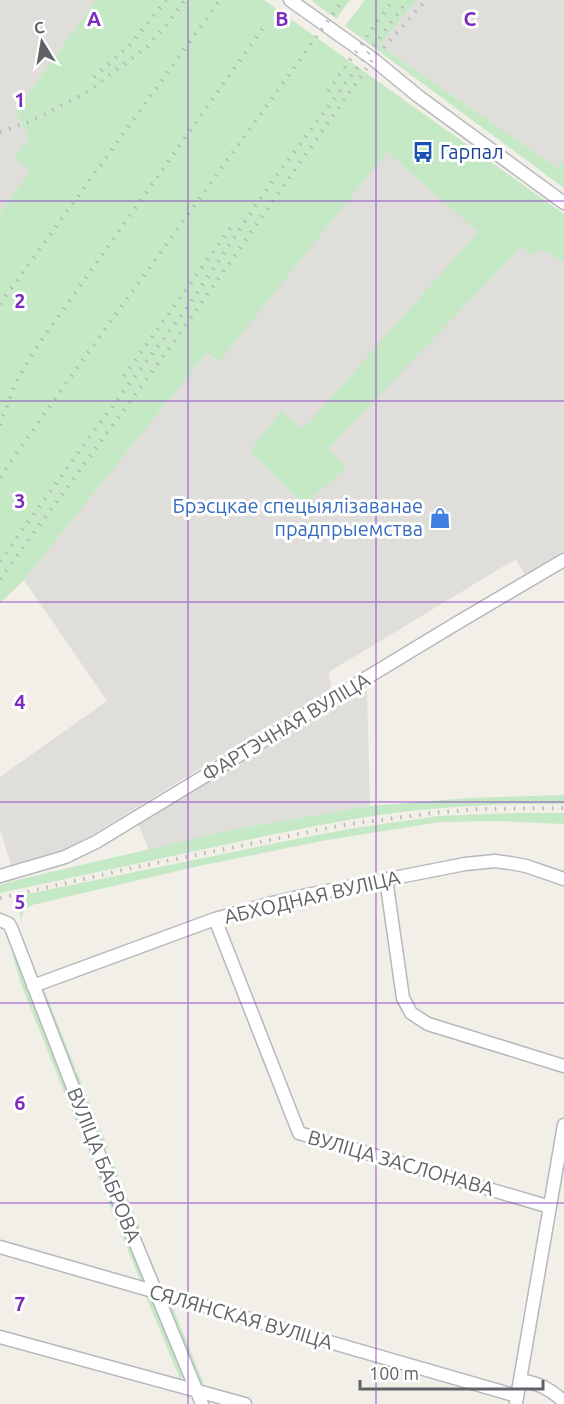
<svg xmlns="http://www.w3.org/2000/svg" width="564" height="1404" font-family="Ubuntu,sans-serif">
	<rect width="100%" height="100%" fill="#f1efe8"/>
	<path fill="#e0deda" d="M 0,0 L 96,0 L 15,112 L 29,138 L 14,158 L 30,170 L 0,213 Z
		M 416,0 L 564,0 L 564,160 L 558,168 L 379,45 Z
		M 387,152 L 479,232 L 303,430 L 250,451 L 304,505 L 347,468 L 327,449 L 521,246 L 541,250 L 564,262 L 564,551 L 526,577 L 516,560 L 511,562 L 329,672 L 331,690 L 245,741 L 72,847 L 11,865 L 0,829 L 0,777 L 107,701 L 24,580 L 207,353 L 218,362 Z
		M 367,691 L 370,806 L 235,829 L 149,850 L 138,824 L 349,699 Z"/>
	<path fill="#c5e8c5" d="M 96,0 L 264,0 L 564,214 L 564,262 L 541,250 L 533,255 L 521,247 L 328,449 L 347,468 L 304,505 L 250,451 L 281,411 L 303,429 L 478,232 L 387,152 L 219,362 L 207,353 L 24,580 L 0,603 L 0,213 L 30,170 L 14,158 L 29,138 L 15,112 Z
		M 311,0 L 350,0 L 336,19 Z
		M 365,0 L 417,0 L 379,45 L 558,168 L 564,160 L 564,188 L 345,26 Z
		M 564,795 L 564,804 C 510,803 455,806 401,812 C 333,821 266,836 200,850 C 133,864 67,879 0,893 L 0,885 L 9,882 L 235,829 L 370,806 L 470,798 Z
		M 517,813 L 564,813 L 564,824 L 496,821 L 440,822 L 327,840 L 199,866 L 32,905 C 24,909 21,914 22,923 L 19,910 L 20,901 L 28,894 L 281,842 L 355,828 L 439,816 Z
		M 11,944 L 12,944 L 90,1146 L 86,1147 L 21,984 L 14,961 Z
		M 43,987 L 76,1070 L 73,1071 L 40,989 Z
		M 77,1072 L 108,1148 L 104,1150 L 74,1074 Z
		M 93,1151 L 145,1281 L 145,1284 L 142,1285 L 88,1152 Z
		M 109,1152 L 140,1228 L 137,1230 L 106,1154 Z
		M 145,1294 L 152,1298 L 183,1372 L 183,1376 L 180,1379 Z
		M 172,1306 L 204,1384 L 199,1382 L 169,1310 Z"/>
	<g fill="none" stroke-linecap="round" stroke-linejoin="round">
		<defs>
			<path id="street" d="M 290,0 L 373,59 L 418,96 L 564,203
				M 0,876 L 65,857 L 96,842 L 452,626 L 564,560
				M 386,879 L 403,998 L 411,1013 L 428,1024 L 564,1066
				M 215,919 L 299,1133 L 550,1207
				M 0,920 L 9,924 L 12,930 L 96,1147 L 202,1404
				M 33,986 L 215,919 L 272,903 L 307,895 L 465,864 L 495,861 L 510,863 L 526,866 L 564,879
				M 0,1247 L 517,1396
				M 0,1337 L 245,1404
				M 520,1380 C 538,1383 551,1389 564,1402
				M 516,1403 L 564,1125"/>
		</defs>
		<use href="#street" stroke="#b5b8bc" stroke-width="15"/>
		<use href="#street" stroke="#fff" stroke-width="12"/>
		<path stroke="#b6b7b8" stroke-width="4" stroke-dasharray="1.5 8" stroke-linecap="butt" d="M 94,77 L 131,44 L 166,0
			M 328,91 L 393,0
			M 0,132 L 34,120 L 87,92 L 147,47 L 171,19 L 185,0
			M 0,304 L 220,0
			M 124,376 L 231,227
			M 0,425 L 16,382 L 36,348 L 263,28
			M 0,477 L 64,386 L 343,0
			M 0,561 L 96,428 L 186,309 L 271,183 L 408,0
			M 0,579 L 173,343 L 373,59 L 426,0
			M 0,898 L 132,868 L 343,825 L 433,813 L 479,809 L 564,808"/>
	</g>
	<path fill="none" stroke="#7b2cbf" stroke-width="1.5" stroke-opacity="0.55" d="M 188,0 L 188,1404M 376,0 L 376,1404M 0,201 L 564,201M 0,401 L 564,401M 0,602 L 564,602M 0,802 L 564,802M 0,1003 L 564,1003M 0,1203 L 564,1203"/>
	<defs>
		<symbol id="bus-bare" viewBox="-9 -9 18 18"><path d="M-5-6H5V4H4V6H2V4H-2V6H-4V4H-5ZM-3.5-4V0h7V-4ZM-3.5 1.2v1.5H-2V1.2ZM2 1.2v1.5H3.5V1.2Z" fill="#1a4fb4" stroke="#fff" stroke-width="2.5" paint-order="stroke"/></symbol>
		<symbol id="shop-bare" viewBox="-9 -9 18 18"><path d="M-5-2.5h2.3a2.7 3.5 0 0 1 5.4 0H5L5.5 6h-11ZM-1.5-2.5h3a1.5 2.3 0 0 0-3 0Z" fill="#3f7fe0" stroke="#fff" stroke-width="2.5" paint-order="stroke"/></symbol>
	</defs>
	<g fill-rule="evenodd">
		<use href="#bus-bare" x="408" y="137" width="30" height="30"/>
		<use href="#shop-bare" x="425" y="503" width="30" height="30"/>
	</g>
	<g text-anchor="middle" stroke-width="6" stroke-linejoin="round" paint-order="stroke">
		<g font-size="20" fill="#164399" stroke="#fff" text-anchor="start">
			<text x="440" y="159">Гарпал</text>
		</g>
		<g font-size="20" fill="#366cbe" stroke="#fff" text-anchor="end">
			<text x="423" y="513">Брэсцкае спецыялізаванае<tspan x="423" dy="23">прадпрыемства</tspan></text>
		</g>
		<g font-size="20" fill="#5f6368" stroke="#fff">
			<text transform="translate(286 727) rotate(-31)" y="7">ФАРТЭЧНАЯ ВУЛІЦА</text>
			<text transform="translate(312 897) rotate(-13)" y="7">АБХОДНАЯ ВУЛІЦА</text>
			<text transform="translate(401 1163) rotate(16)" y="7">ВУЛІЦА ЗАСЛОНАВА</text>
			<text transform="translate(104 1165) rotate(68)" y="7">ВУЛІЦА БАБРОВА</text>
			<text transform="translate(241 1317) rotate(16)" y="7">СЯЛЯНСКАЯ ВУЛІЦА</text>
		</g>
	</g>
	<g font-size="20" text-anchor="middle" font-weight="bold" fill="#7b2cbf" stroke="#fff" stroke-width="6" stroke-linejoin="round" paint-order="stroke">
		<text x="94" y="26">A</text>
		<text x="282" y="26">B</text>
		<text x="470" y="26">C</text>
		<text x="20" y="107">1</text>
		<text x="20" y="308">2</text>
		<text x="20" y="508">3</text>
		<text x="20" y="709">4</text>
		<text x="20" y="909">5</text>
		<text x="20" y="1110">6</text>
		<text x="20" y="1311">7</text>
	</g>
	<g transform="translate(42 42) rotate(349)" stroke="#ffffff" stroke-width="4.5" paint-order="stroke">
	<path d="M0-4.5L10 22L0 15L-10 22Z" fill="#5f6368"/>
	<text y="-9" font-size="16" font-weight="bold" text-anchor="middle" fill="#5f6368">С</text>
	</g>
	<path d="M360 1380v9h183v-9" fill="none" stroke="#5f6368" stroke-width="3"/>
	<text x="369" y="1380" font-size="18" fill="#5f6368" stroke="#ffffff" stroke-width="4.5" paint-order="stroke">100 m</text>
</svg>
